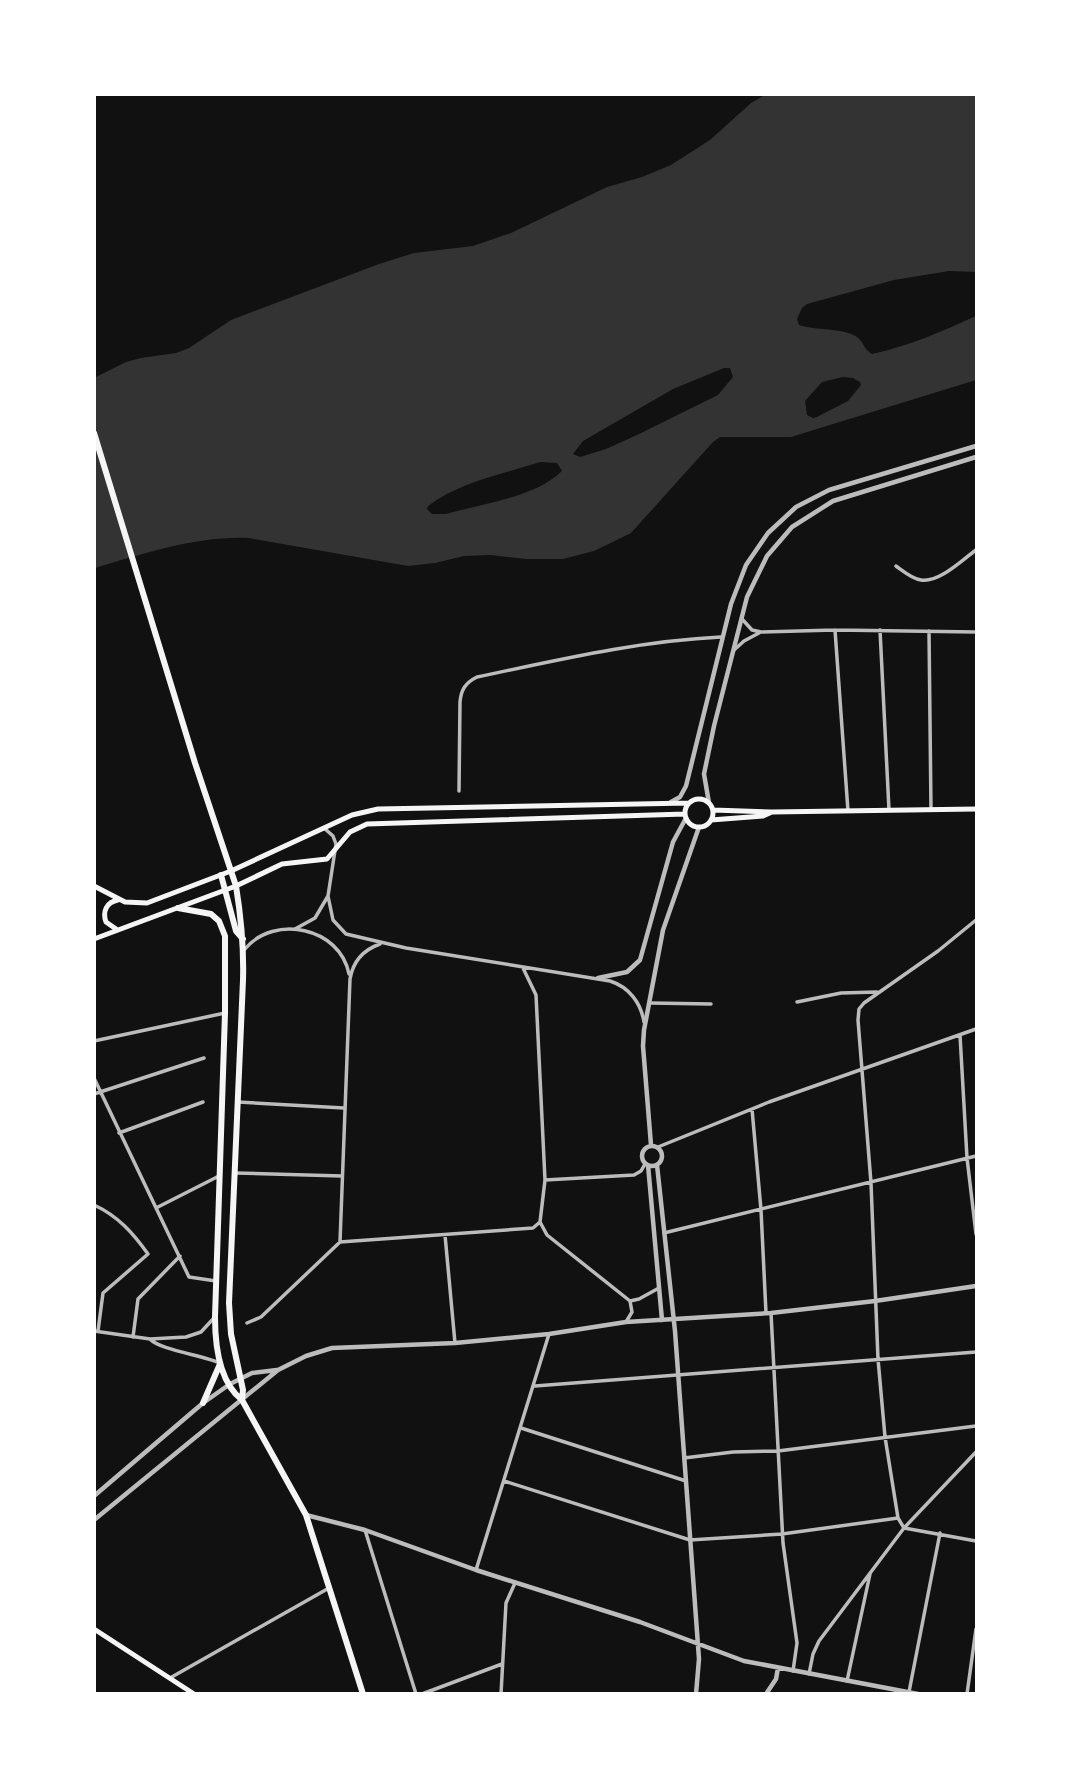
<svg xmlns="http://www.w3.org/2000/svg" width="1071" height="1788" font-family="'Zilla Slab',serif">
	<rect width="100%" height="100%" fill="#111"/>
	<path fill="#333" fill-rule="evenodd" d="M 765,95 L 976,95 L 976,272 L 949,271 L 894,280 L 807,304 L 802,308 L 797,319 L 799,325 C 817,331 841,327 857,337 C 864,342 864,350 872,354 C 909,346 943,331 976,316 L 976,380 L 791,437 L 720,437 L 713,442 L 631,533 L 594,551 L 563,559 L 526,559 L 490,555 L 464,556 L 435,563 L 408,566 L 249,538 C 196,536 146,553 95,568 L 94,378 L 126,362 L 141,358 L 176,353 L 189,348 L 231,320 L 379,264 L 414,253 L 473,246 L 511,233 L 607,187 L 642,177 L 671,165 L 710,140 L 751,103 ZM 724,368 L 730,368 L 733,377 L 718,395 L 637,435 L 606,449 L 580,457 L 573,454 L 583,441 L 673,389 ZM 843,377 L 853,378 L 860,382 L 861,385 L 848,401 L 817,417 L 813,418 L 807,415 L 805,401 L 822,382 ZM 540,462 L 557,463 L 562,471 C 536,497 481,504 446,514 L 432,514 L 427,509 L 428,506 C 459,482 503,474 540,462 Z"/>
	<g fill="none" stroke-linecap="round" stroke-linejoin="round">
		<path stroke="#bcbcbc" stroke-width="3.5" d="M 896,566 C 903,571 912,579 921,580 C 939,583 962,560 976,550
			M 742,619 L 752,630 L 761,632 L 835,630 L 976,632
			M 835,630 L 848,811
			M 880,630 L 889,810
			M 929,631 L 931,810
			M 734,650 L 744,641 L 759,633
			M 459,791 L 460,702 C 461,690 465,683 477,677 C 558,660 638,641 721,637
			M 324,828 L 333,836 L 336,844 L 328,896 L 333,920 L 346,934 L 406,948 L 610,981 C 629,987 641,1003 644,1022
			M 976,920 L 938,951 L 864,1003 L 859,1009 L 858,1020 L 871,1183 L 878,1359 L 885,1437 L 898,1518 L 904,1528 L 976,1541
			M 295,929 L 315,918 L 328,896
			M 245,949 C 274,914 340,927 349,974
			M 797,1002 L 841,993 L 877,992
			M 650,1003 L 711,1004
			M 960,1035 L 967,1158 L 976,1234
			M 94,1041 L 225,1013
			M 94,1078 L 189,1277 L 216,1281
			M 94,1094 L 204,1058
			M 238,1102 L 344,1108
			M 752,1109 L 761,1210 L 766,1313
			M 119,1133 L 203,1102
			M 658,1147 L 769,1102 L 976,1029
			M 235,1173 L 342,1176
			M 545,1180 L 634,1175 L 641,1171 L 645,1164
			M 94,1205 C 118,1216 133,1233 148,1254 L 103,1293 L 98,1331
			M 156,1208 L 219,1176
			M 540,1222 L 547,1235 L 630,1301 L 632,1312 L 626,1322
			M 664,1233 L 976,1156
			M 445,1235 L 455,1343
			M 340,1242 L 350,979 C 353,961 363,950 380,944
			M 630,1301 L 639,1299 L 659,1288
			M 771,1313 L 783,1543 L 797,1643 L 793,1671
			M 247,1323 L 261,1317 L 340,1242 L 533,1228 L 540,1222 L 545,1180 L 536,995 L 523,968
			M 94,1331 L 150,1339 L 186,1337 L 201,1332 L 213,1319
			M 133,1337 L 138,1299 L 180,1256
			M 150,1339 C 160,1350 202,1355 220,1363
			M 535,1386 L 976,1352
			M 521,1428 L 686,1481
			M 684,1458 L 733,1452 L 778,1451 L 976,1426
			M 504,1481 L 690,1540 L 782,1534 L 898,1518
			M 365,1530 L 416,1694
			M 476,1570 L 549,1334
			M 809,1674 L 813,1654 L 819,1641 L 904,1528 L 976,1452
			M 170,1678 L 329,1588
			M 847,1681 L 870,1574
			M 909,1692 L 940,1533
			M 422,1694 L 502,1664
			M 501,1694 L 506,1603 L 515,1583
			M 967,1694 L 976,1629"/>
		<path stroke="#bcbcbc" stroke-width="4.5" d="M 671,802 L 680,797 L 686,786 L 731,604 L 746,565 L 768,533 L 796,507 L 829,490 L 976,446
			M 709,803 L 704,774 L 714,726 L 747,597 L 767,556 L 792,527 L 833,501 L 976,457
			M 598,978 L 627,972 L 640,960 L 673,842 L 686,818
			M 651,1145 L 643,1046 L 644,1030 L 663,930 L 699,827
			M642 1156a10 10 0 1 1 20 0a10 10 0 1 1-20 0Z
			M 648,1165 L 662,1320
			M 657,1165 L 675,1331 L 699,1659 L 696,1694
			M 94,1496 L 203,1403 L 230,1384 L 252,1373 L 277,1370
			M 306,1515 L 365,1530 L 476,1570 L 640,1622 L 744,1661 L 918,1694
			M 94,1520 L 278,1370 L 306,1356 L 332,1348 L 455,1343 L 549,1334 L 626,1322 L 771,1313 L 875,1301 L 976,1286
			M 766,1694 L 776,1679 L 778,1668"/>
		<path stroke="#f5f5f5" stroke-width="5" d="M685 813a14 14 0 1 1 28 0a14 14 0 1 1-28 0Z
			M 713,810 L 772,812 L 976,809
			M 711,820 L 763,816 L 772,812
			M 94,886 L 125,902 L 147,903 L 231,871 L 352,815 L 378,809 L 689,803
			M 116,929 L 106,922 C 102,911 107,902 118,900
			M 94,939 L 236,886 L 282,864 L 327,859 L 350,832 L 367,824 L 685,814
			M 94,1629 L 194,1694"/>
		<path stroke="#f5f5f5" stroke-width="6" d="M 94,433 L 195,763 L 236,886 C 241,917 244,948 243,980 L 229,1303 L 231,1334 L 243,1390 L 242,1400
			M 221,875 L 236,931 L 243,939
			M 178,908 L 211,914 L 219,921 L 225,936 L 225,1013 L 215,1317 C 215,1344 219,1382 242,1400 L 306,1515 L 363,1694
			M 203,1403 L 220,1364"/>
	</g>
	<rect width="1071" height="1788" fill="none" stroke="#ffffff" stroke-width="192"/>
</svg>
